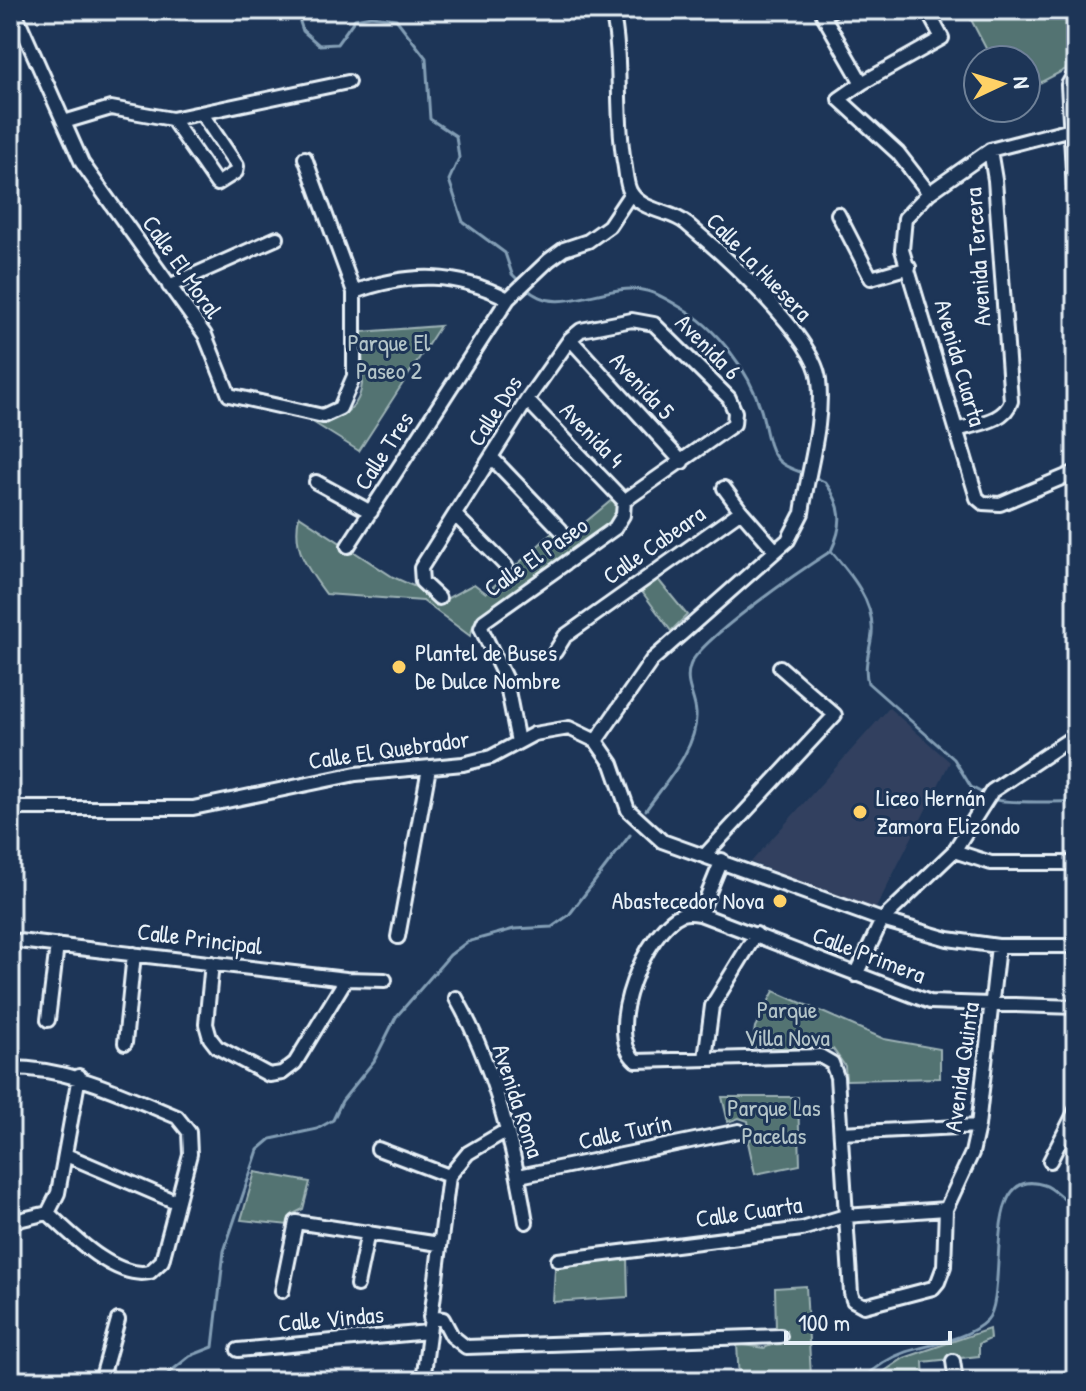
<svg xmlns="http://www.w3.org/2000/svg" width="1086" height="1391" font-family="'Patrick Hand',sans-serif">
	<rect width="100%" height="100%" fill="#1d3557"/>
	<filter id="ink" filterUnits="userSpaceOnUse"><feTurbulence type="fractalNoise" baseFrequency=".0125" numOctaves="2"/><feDisplacementMap in="SourceGraphic" scale="16" xChannelSelector="R" yChannelSelector="G"/><feConvolveMatrix kernelMatrix="1 2 1 2 8 2 1 2 1" color-interpolation-filters="sRGB"/></filter>
	<g filter="url(#ink)">
		<path fill="#31415f" d="M 889,708 L 950,762 L 874,912 L 751,862 Z"/>
		<path fill="#527372" stroke="#9db2b5" stroke-width="2" d="M 966,10 L 1076,10 L 1076,64 L 1026,90 L 1026,60 L 992,60 Z
			M 440,326 L 359,451 L 311,421 C 373,419 363,380 361,332 Z
			M 613,499 L 619,514 L 611,527 L 475,622 L 470,636 L 423,601 L 326,594 C 307,568 292,549 299,516 L 393,577 L 418,588 L 435,605 L 474,584 L 486,593 L 562,524 L 571,534 Z
			M 656,577 L 687,615 L 671,631 L 640,589 Z
			M 774,991 L 884,1039 L 940,1049 L 940,1078 L 846,1080 L 845,1066 L 833,1049 L 752,1047 L 755,1027 Z
			M 722,1097 L 798,1097 L 800,1165 L 755,1174 L 748,1142 L 751,1139 L 748,1121 L 739,1118 L 728,1122 Z
			M 255,1172 L 310,1182 L 303,1209 L 293,1214 L 289,1225 L 241,1220 Z
			M 627,1257 L 628,1297 L 553,1302 L 555,1268 Z
			M 806,1286 L 811,1377 L 801,1381 L 739,1381 L 737,1344 L 764,1348 L 784,1340 L 784,1330 L 776,1330 L 775,1288 Z
			M 989,1329 L 990,1339 L 979,1344 L 979,1356 L 923,1362 L 924,1381 L 870,1381 L 904,1358 Z"/>
		<g fill="none" stroke-linecap="round" stroke-linejoin="round">
			<path stroke="#839eb5" stroke-width="3" d="M 296,10 L 303,31 L 319,45 L 337,44 L 355,19 L 371,16 L 396,19 L 426,58 L 430,119 L 456,136 L 459,158 L 449,180 L 463,222 L 505,253 L 512,274 L 519,281
				M 525,287 C 558,321 605,280 647,291 C 657,293 670,301 680,307 C 716,327 749,370 761,410 C 766,426 767,449 779,461 C 786,468 798,471 806,474
				M 814,477 L 825,482 C 843,506 844,524 831,551
				M 831,551 C 850,573 875,602 872,634 C 870,651 863,666 868,683 L 954,759 L 971,787 L 986,795
				M 993,799 C 1001,804 1060,801 1076,802
				M 646,810 C 665,783 698,748 696,713 C 695,696 684,684 690,666 C 697,641 804,568 831,551
				M 159,1381 L 190,1356 L 213,1347 L 224,1251 L 258,1150 L 271,1139 L 317,1129 L 333,1120 L 342,1101 L 374,1061 L 396,1017 L 450,955 L 467,942 L 514,929 L 552,927 L 569,915 L 630,835
				M 860,1381 C 874,1368 888,1358 906,1352 C 931,1344 967,1340 987,1320 C 1010,1296 979,1163 1044,1185 C 1052,1187 1062,1198 1069,1203 L 1076,1202"/>
			<defs>
				<path id="minor" d="M 14,10 L 82,163 L 205,335 L 229,395 L 323,416 L 340,408 L 354,376 L 354,292 C 409,272 457,272 508,299 L 549,260 L 564,249 L 588,241 L 609,226 L 631,193
					M 832,10 L 823,15 L 862,83 L 839,99 L 898,153 L 929,193
					M 1076,71 L 1068,85 L 1076,223
					M 862,83 L 942,38 L 927,10
					M 172,119 L 217,184 L 236,172 L 237,166 L 202,114
					M 64,122 L 111,108 L 172,119 L 348,82
					M 1071,129 L 990,150 L 929,193 L 905,218 L 902,250 L 977,498 L 983,503 L 1000,504 L 1076,472
					M 305,158 L 354,292
					M 838,214 L 871,278 L 909,267
					M 169,286 L 277,238
					M 570,339 L 682,462
					M 527,400 L 624,501
					M 957,430 C 975,424 1005,422 1011,401 L 995,180 L 990,150
					M 491,457 L 561,530
					M 316,482 L 371,512
					M 724,488 L 741,511
					M 455,515 L 506,566
					M 348,546 L 508,299
					M 439,598 L 422,582 L 421,568 L 527,400 L 570,339 L 581,330 L 632,320 L 654,324 L 729,398 L 735,412 L 734,424 L 624,501 L 623,515 L 615,528 L 484,621 L 481,628 L 506,680 L 518,742
					M 555,652 L 565,636 L 741,511 L 775,550
					M 596,741 L 652,660 L 788,540 L 802,513 C 808,470 824,423 819,380 C 815,337 721,252 687,224 C 671,210 641,212 630,191 C 626,183 626,171 624,162 C 615,111 623,60 612,10
					M 10,808 L 193,808 L 356,774 L 463,764 L 491,757 L 534,734 L 569,728 L 596,741 L 612,764 L 628,810 L 662,841 L 882,920 L 948,939 L 998,946 L 1076,946
					M 954,851 L 991,863 L 1076,863
					M 706,854 L 835,715 L 780,667
					M 722,860 L 700,914 C 694,913 688,912 682,914 C 647,928 602,1032 636,1061 L 820,1056 L 832,1063 L 837,1077 L 851,1293 L 853,1300 L 864,1306 L 933,1288 L 938,1282 L 944,1266 L 946,1209 L 972,1153 L 978,1126 L 998,946
					M 700,914 L 930,1002 L 1076,1007
					M 398,937 L 429,768
					M 10,940 L 346,979 L 385,980
					M 212,963 L 206,1024 L 210,1038 L 217,1047 L 269,1075 L 282,1073 L 295,1063 L 346,979
					M 856,975 L 882,920 L 954,851 L 992,791 L 1076,735
					M 456,998 C 494,1065 514,1147 526,1222
					M 48,1020 L 57,945
					M 125,1043 L 134,954
					M 705,1059 L 712,1006 L 756,934
					M 10,1068 C 71,1068 121,1094 177,1117 L 189,1132 L 190,1154 L 162,1261 L 150,1272 C 115,1280 71,1234 48,1213 L 10,1222
					M 841,1133 L 978,1126
					M 378,1149 L 449,1176
					M 66,1155 L 176,1202
					M 1050,1161 L 1076,1110
					M 519,1176 L 739,1131
					M 48,1213 L 58,1193 L 79,1076
					M 558,1260 L 802,1229 L 845,1216 L 946,1209
					M 357,1285 L 368,1232
					M 282,1291 L 296,1222 L 439,1244
					M 430,1317 L 443,1319 L 452,1336 L 466,1347 L 780,1336
					M 238,1350 L 428,1332
					M 953,1361 L 956,1381
					M 101,1381 L 118,1320
					M 423,1381 L 449,1176 L 468,1153 L 507,1130"/>
			</defs>
			<use href="#minor" stroke="#e8f1f8" stroke-width="18"/>
			<use href="#minor" stroke="#1d3557" stroke-width="12"/>
		</g>
	</g>
	<g fill="#ffd166" stroke="#1d3557" stroke-width="3">
		<circle cx="399" cy="667" r="8"/>
		<circle cx="860" cy="812" r="8"/>
		<circle cx="780" cy="901" r="8"/>
	</g>
	<g text-anchor="middle" stroke-width="6" stroke-linejoin="round" paint-order="stroke">
		<g font-size="24" fill="#e8f1f8" stroke="#1d3557">
			<text transform="translate(978 257) rotate(-94)" y="8">Avenida Tercera</text>
			<text transform="translate(182 267) rotate(55)" y="8">Calle El Moral</text>
			<text transform="translate(759 267) rotate(46)" y="8">Calle La Huesera</text>
			<text transform="translate(708 347) rotate(45)" y="8">Avenida 6</text>
			<text transform="translate(960 363) rotate(74)" y="8">Avenida Cuarta</text>
			<text transform="translate(642 386) rotate(47)" y="8">Avenida 5</text>
			<text transform="translate(495 411) rotate(-57)" y="8">Calle Dos</text>
			<text transform="translate(592 435) rotate(46)" y="8">Avenida 4</text>
			<text transform="translate(384 451) rotate(-57)" y="8">Calle Tres</text>
			<text transform="translate(654 545) rotate(-35)" y="8">Calle Cabeara</text>
			<text transform="translate(536 557) rotate(-35)" y="8">Calle El Paseo</text>
			<text transform="translate(389 750) rotate(-8)" y="8">Calle El Quebrador</text>
			<text transform="translate(200 939) rotate(7)" y="8">Calle Principal</text>
			<text transform="translate(869 955) rotate(21)" y="8">Calle Primera</text>
			<text transform="translate(962 1067) rotate(-82)" y="8">Avenida Quinta</text>
			<text transform="translate(518 1101) rotate(72)" y="8">Avenida Roma</text>
			<text transform="translate(625 1132) rotate(-12)" y="8">Calle Turín</text>
			<text transform="translate(749 1212) rotate(-8)" y="8">Calle Cuarta</text>
			<text transform="translate(331 1319) rotate(-5)" y="8">Calle Vindas</text>
		</g>
		<g font-size="24" fill="#b4c5c9" stroke="#1d3557">
			<text x="389" y="351">Parque El<tspan x="389" dy="28">Paseo 2</tspan></text>
			<text x="787" y="1018">Parque<tspan x="787" dy="28">Villa Nova</tspan></text>
			<text x="774" y="1116">Parque Las<tspan x="774" dy="28">Pacelas</tspan></text>
		</g>
		<g font-size="24" fill="#e8f1f8" stroke="#1d3557" text-anchor="start">
			<text x="415" y="661">Plantel de Buses<tspan x="415" dy="28">De Dulce Nombre</tspan></text>
			<text x="876" y="806">Liceo Hernán<tspan x="876" dy="28">Zamora Elizondo</tspan></text>
			<text x="764" y="909" text-anchor="end">Abastecedor Nova</text>
		</g>
	</g>
	<rect width="1086" height="1391" fill="none" stroke="#1d3557" stroke-width="40"/>
	<rect x="20" y="20" width="1046" height="1351" fill="none" stroke="#e8f1f8" stroke-width="3" filter="url(#ink)"/>
	<g transform="translate(1002 84) rotate(86)"><circle r="38" fill="#1d3557" stroke="#6e8097" stroke-width="2"/>
	<path d="M0-6L14 30L0 20L-14 30Z" fill="#ffd166"/>
	<text y="-12" font-size="22" font-weight="bold" text-anchor="middle" fill="#e8f1f8">N</text>
	</g>
	<path d="M786 1331v12h164v-12" fill="none" stroke="#e8f1f8" stroke-width="4"/>
	<text x="798" y="1331" font-size="24" fill="#e8f1f8" stroke="#1d3557" stroke-width="6" paint-order="stroke">100 m</text>
</svg>
